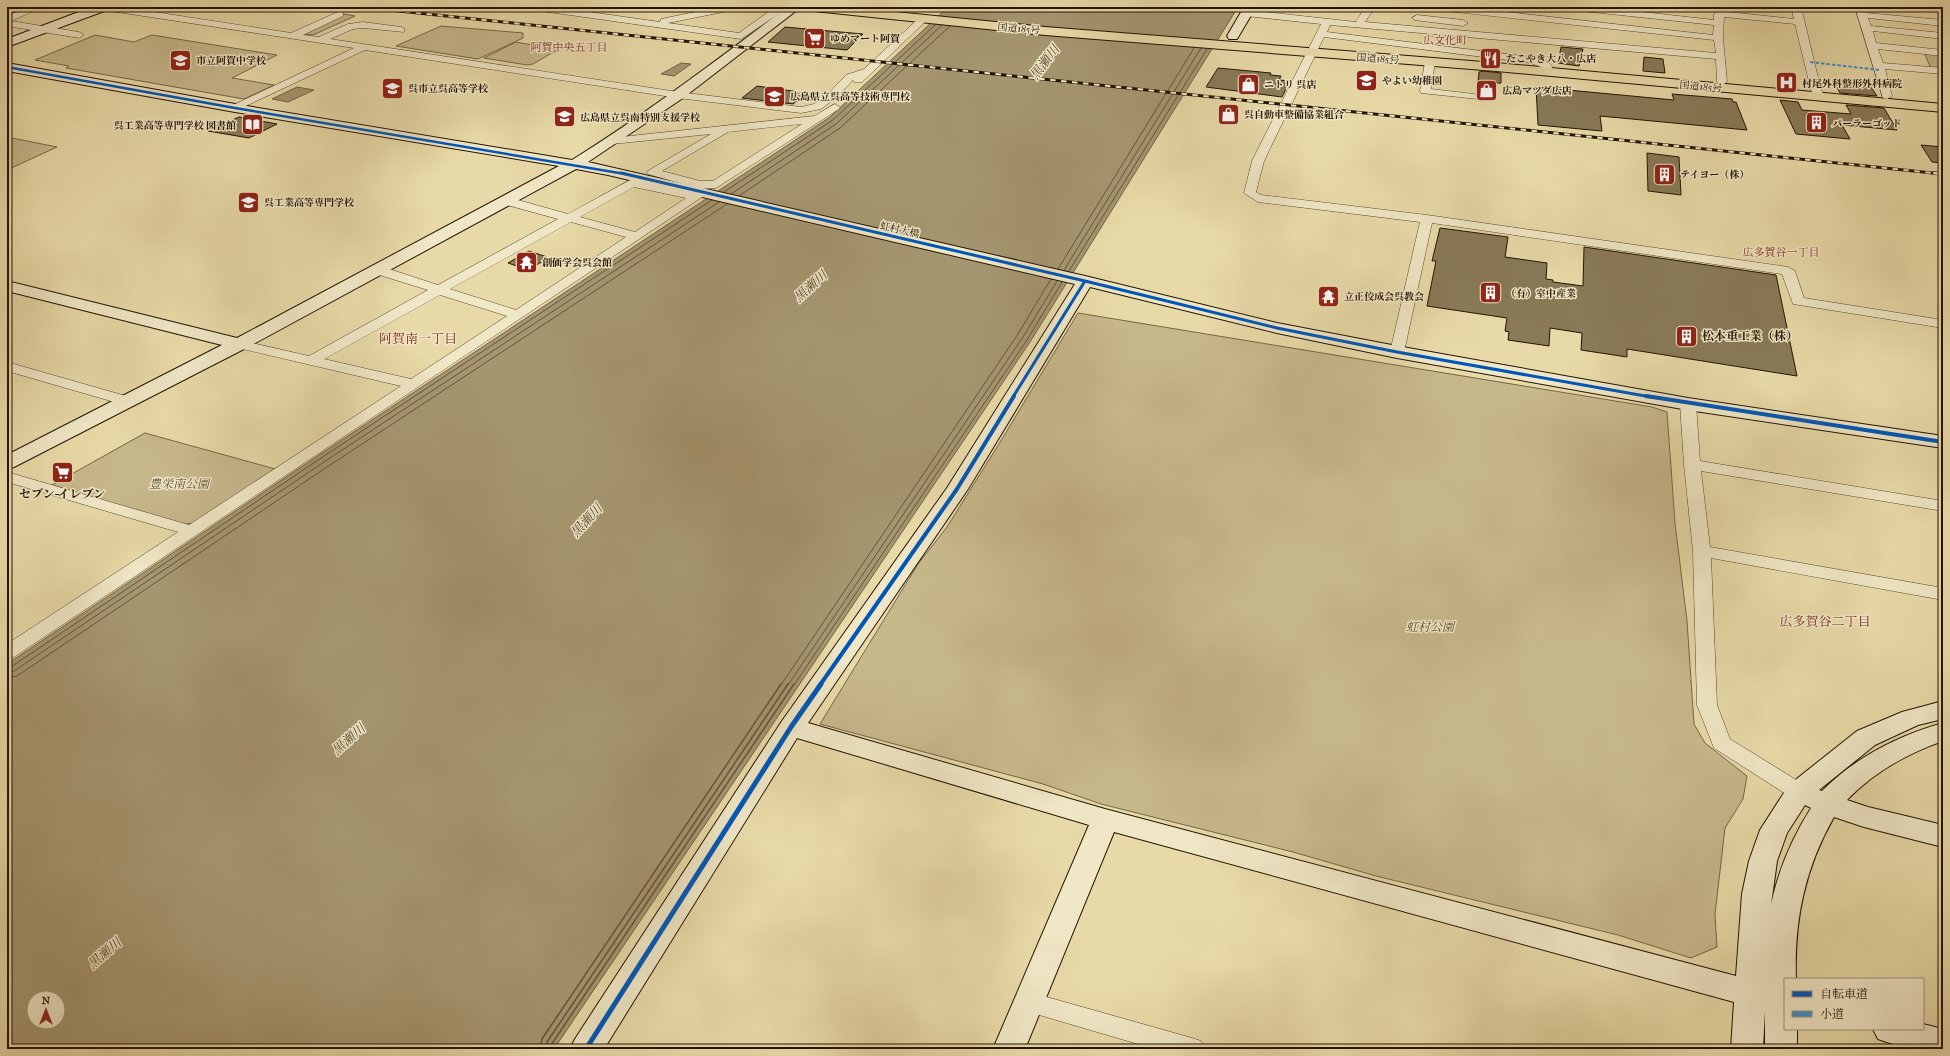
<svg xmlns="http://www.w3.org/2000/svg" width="1950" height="1056" font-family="'IM FELL French Canon','Noto Serif JP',serif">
	<rect width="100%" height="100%" fill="#e8daa8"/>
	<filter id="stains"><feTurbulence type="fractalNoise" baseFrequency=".005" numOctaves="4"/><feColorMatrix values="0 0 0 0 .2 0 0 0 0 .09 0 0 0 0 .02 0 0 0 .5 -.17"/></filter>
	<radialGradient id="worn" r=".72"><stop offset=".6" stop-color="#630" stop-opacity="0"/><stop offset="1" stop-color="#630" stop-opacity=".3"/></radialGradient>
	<path fill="#c7b88c" stroke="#756647" d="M 344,14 L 355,16 L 313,35 L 303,34 Z
		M 441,26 L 523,33 L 523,38 L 478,59 L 396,46 Z
		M 95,35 L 134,42 L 152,35 L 277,55 L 232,78 L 274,85 L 244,99 L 66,68 L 69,66 L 35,60 Z
		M 516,42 L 555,49 L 557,50 L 533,64 L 527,65 L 484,58 Z
		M 1924,52 L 1943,54 L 1943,70 L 1931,69 Z
		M 7,137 L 57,147 L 7,170 Z
		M 1078,313 L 1652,407 L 1667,412 L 1675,523 L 1687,621 L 1694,724 L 1705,743 L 1747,776 L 1743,799 L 1725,828 L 1715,914 L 1717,947 L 1691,958 L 1618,935 L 1376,876 L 1293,852 L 1101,804 L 1043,784 L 820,724 L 918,564 L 947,527 L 999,444 Z
		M 145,433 L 279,470 L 200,522 L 179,525 L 52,485 Z"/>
	<path fill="#a59670" stroke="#716244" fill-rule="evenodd" d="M 948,7 L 1238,7 L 1030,342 L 554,1049 L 7,1049 L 7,664 L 319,455 L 830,117 ZM 34,998 L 58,998 L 58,1022 L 34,1022 Z
		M 681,63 L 691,64 L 674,76 L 661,74 Z
		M 297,87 L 314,90 L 288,102 L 272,99 Z"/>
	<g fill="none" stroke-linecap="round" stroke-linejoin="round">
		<path stroke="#645439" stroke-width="1" d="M 724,192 L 833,120 L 935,25
			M 731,194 L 836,124 L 942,25
			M 739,196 L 840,128 L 950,26
			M 1058,269 L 1194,48
			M 1064,270 L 1201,48
			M 1069,271 L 1207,49
			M 7,667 L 11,667 L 321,458 L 712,200
			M 7,672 L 14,671 L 324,462 L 719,202
			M 7,678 L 17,676 L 327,467 L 727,204
			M 781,685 L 1018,334 L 1051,279
			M 788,685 L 1023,337 L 1057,281
			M 794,685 L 1027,340 L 1062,282"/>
		<path stroke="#645439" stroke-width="1.5" d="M 540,1049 L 542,1039 L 781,684
			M 546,1049 L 547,1042 L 788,684
			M 551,1049 L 551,1045 L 794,684"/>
	</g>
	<path fill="#897a58" stroke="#231302" d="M 785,27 L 863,34 L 847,50 L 768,42 Z
		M 1561,47 L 1583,49 L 1579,66 L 1558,63 Z
		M 1644,57 L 1663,59 L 1665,73 L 1643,71 Z
		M 1218,68 L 1271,73 L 1270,75 L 1281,76 L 1279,80 L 1290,81 L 1282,97 L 1206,87 Z
		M 1483,71 L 1501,73 L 1501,83 L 1496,83 L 1496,98 L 1480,96 L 1477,94 L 1479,72 Z
		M 1834,82 L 1871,87 L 1877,96 L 1840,93 Z
		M 757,86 L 806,93 L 793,104 L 742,98 Z
		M 1536,87 L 1674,100 L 1672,94 L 1732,99 L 1733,102 L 1736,102 L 1747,130 L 1600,116 L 1602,131 L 1538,125 Z
		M 1780,100 L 1798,102 L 1802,110 L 1851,114 L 1846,105 L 1884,108 L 1897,130 L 1842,125 L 1850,139 L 1796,134 Z
		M 239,117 L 277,124 L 249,138 L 208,131 Z
		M 1921,145 L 1943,147 L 1943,163 L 1932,162 Z
		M 1647,153 L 1679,157 L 1681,195 L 1648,191 Z
		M 1440,228 L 1508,237 L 1505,257 L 1547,263 L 1546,279 L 1553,280 L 1553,282 L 1583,286 L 1584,247 L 1776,275 L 1797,376 L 1627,349 L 1627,357 L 1581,350 L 1582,333 L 1550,328 L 1549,346 L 1508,340 L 1509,332 L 1505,331 L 1507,318 L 1427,306 L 1436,261 L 1432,261 Z
		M 529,251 L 547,257 L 542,259 L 545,260 L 528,270 L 508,263 Z"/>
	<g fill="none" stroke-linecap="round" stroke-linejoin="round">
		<defs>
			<path id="street" d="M 30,7 L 43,7 L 11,21 L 79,32 L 84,35 L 79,38 L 7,26 L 7,16 Z
				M 99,7 L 122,7 L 291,33 L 340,11 L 343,12 L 343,16 L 303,35 L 319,37 L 348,24 L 363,22 L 401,27 L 404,28 L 404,32 L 363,28 L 353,29 L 330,39 L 678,92 L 801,107 L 814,104 L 829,93 L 846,75 L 864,69 L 919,18 L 922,17 L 927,20 L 862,82 L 854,82 L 853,80 L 837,97 L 821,109 L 801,113 L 678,98 L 365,50 L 235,111 L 231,110 L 230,108 L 231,106 L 354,48 L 104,10 Z
				M 529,7 L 554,7 L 660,22 L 661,19 L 719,7 L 738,7 L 733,10 L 668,23 L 739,33 L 775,7 L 789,7 L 741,39 L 534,10 Z
				M 1365,7 L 1375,7 L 1365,22 L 1716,53 L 1714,40 L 1437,10 L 1432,7 L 1462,7 L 1713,35 L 1714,25 L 1573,10 L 1568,7 L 1598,7 L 1714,20 L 1714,14 L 1719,11 L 1794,19 L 1791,7 L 1801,7 L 1821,90 L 1825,97 L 1820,100 L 1816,99 L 1811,90 L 1795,24 L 1724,17 L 1723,38 L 1727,82 L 1722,85 L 1717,82 L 1716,59 L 1330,25 L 1327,32 L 1531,57 L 1547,61 L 1553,67 L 1548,70 L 1531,63 L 1324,37 L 1264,161 L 1256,192 L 1261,195 L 1427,215 L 1788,267 L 1795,271 L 1804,298 L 1943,320 L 1943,328 L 1793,304 L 1782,274 L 1432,223 L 1404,352 L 1402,355 L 1392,355 L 1390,352 L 1420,222 L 1258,202 L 1244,193 L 1252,161 L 1321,24 L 1246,16 L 1241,13 L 1246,10 L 1356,22 Z
				M 1855,7 L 1865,7 L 1866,13 L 1943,20 L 1943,26 L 1868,18 L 1871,26 L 1943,33 L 1943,39 L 1873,31 L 1876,43 L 1943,50 L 1943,56 L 1878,49 L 1883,63 L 1943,68 L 1943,74 L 1885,69 L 1892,96 L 1887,99 L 1883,98 Z
				M 1417,15 L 1463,20 L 1468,23 L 1463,26 L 1414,20 L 1412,18 Z
				M 1430,59 L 1435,62 L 1431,89 L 1474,94 L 1479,97 L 1478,99 L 1421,93 L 1420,91 L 1425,62 Z
				M 835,104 L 840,107 L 839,109 L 716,188 L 700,189 L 648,174 L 646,172 L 711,134 L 612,144 L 606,141 L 612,138 L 814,116 ZM 802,124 L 713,181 L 700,181 L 662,171 L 728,132 Z
				M 632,179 L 694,193 L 699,191 L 705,195 L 14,657 L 7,659 L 7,644 L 178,532 L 7,482 L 7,472 L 189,525 L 401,386 L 234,347 L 232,344 L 234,341 L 239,340 L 309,356 L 428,290 L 373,273 L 371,270 L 373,267 L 383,267 L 438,285 L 558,219 L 503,204 L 501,201 L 503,198 L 507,197 L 568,214 ZM 634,187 L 686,198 L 635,232 L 580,217 ZM 571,222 L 626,237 L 516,310 L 450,289 ZM 440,295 L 507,316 L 411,379 L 324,359 Z
				M 7,362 L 133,398 L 136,401 L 133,404 L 128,406 L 7,371 Z
				M 1688,399 L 1693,401 L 1696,404 L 1700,461 L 1943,501 L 1943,511 L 1701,471 L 1710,547 L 1943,588 L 1943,600 L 1711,558 L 1717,705 L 1730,739 L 1806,786 L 1809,792 L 1806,798 L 1799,800 L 1792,798 L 1714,748 L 1697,705 L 1693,551 L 1684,465 L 1680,404 L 1683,401 Z
				M 1029,992 L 1192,1038 L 1201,1041 L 1204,1049 L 1155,1049 L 1029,1012 L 1020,1009 L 1017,1002 L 1020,995 Z"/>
			<path id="secondary" d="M 92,7 L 109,7 L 107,10 L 7,47 L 7,39 Z
				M 787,7 L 801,7 L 683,98 L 588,162 L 1085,276 L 1277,323 L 1397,346 L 1688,398 L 1943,436 L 1943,448 L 1688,410 L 1397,358 L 1277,333 L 1090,287 L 968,489 L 808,723 L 1105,809 L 1736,976 L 1742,894 L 1749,861 L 1760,830 L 1789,785 L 1857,731 L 1902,712 L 1943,701 L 1943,719 L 1918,725 L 1875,745 L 1819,790 L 1822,791 C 1856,757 1897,736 1943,723 L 1943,741 C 1908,753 1873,773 1847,800 L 1868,807 L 1943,825 L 1943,847 L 1864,827 L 1834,817 C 1805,868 1794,920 1796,979 L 1785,979 L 1785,1029 L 1797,1029 L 1797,1049 L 1765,1049 L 1765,1011 L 1763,1049 L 1731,1049 L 1734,1002 L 1114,832 L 1025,1049 L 993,1049 L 1089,825 L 797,738 L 604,1049 L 570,1049 L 575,1039 L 782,721 L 947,488 L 1075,284 L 608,175 L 576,169 L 246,348 L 14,467 L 7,469 L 7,455 L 222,345 L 7,291 L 7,281 L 237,338 L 559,166 L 235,112 L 7,71 L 7,63 L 235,104 L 572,160 C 647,113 717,60 787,7 ZM 1805,805 L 1811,808 C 1792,838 1778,871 1771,905 L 1777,861 L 1787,833 Z
				M 1244,7 L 1256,7 L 1237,39 L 1229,39 L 1227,36 Z
				M 1923,1024 L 1943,1029 L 1943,1049 C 1917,1049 1902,1048 1878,1039 L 1873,1029 L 1923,1029 Z"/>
			<path id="highway" d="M 808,7 L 845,7 L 1045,27 L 1496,63 L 1943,104 L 1943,112 L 1496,71 L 1045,35 L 814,11 Z"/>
		</defs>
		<use href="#street" stroke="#54452c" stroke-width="1"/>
		<use href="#secondary" stroke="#231302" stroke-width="2"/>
		<use href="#highway" stroke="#231302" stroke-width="2"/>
		<use href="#street" fill="#f0e7c6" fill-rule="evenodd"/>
		<use href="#secondary" fill="#f0e7c6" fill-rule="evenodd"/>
		<use href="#highway" fill="#e8daa8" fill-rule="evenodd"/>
		<defs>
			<path id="rail-far1" d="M 361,7 L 1942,174"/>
			<path id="rail" d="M 1933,173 L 1943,174"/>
		</defs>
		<use href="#rail-far1" stroke="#231302" stroke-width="3"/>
		<use href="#rail" stroke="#231302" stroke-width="3.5"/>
		<use href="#rail-far1" stroke="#f0e7c6" stroke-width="2" stroke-dasharray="5.5" stroke-linecap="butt"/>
		<use href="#rail" stroke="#f0e7c6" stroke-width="2.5" stroke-dasharray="7" stroke-linecap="butt"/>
		<path stroke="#3b92d1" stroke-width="2" stroke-dasharray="3.5 2" stroke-linecap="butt" d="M 1810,62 L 1880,70"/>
		<defs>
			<path id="cycleway-far3" d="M 7,67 L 235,108 L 625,174"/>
			<path id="cycleway-far2" d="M 621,173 L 1085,281
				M 1013,397 L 1085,281 L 1277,328 L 1397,352 L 1651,397"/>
			<path id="cycleway-far1" d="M 1646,396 L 1943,442
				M 820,685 L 957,489 L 1014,396"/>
			<path id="cycleway" d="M 586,1049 L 791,727 L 821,684"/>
		</defs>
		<use href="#cycleway-far3" stroke="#f0e7c6" stroke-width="4"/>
		<use href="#cycleway-far2" stroke="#f0e7c6" stroke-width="5"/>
		<use href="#cycleway-far1" stroke="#f0e7c6" stroke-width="6"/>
		<use href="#cycleway" stroke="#f0e7c6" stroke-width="8"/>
		<use href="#cycleway-far3" stroke="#0057b8" stroke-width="2.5"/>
		<use href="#cycleway-far2" stroke="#0057b8" stroke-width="3"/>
		<use href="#cycleway-far1" stroke="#0057b8" stroke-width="4"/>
		<use href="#cycleway" stroke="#0057b8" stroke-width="5"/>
	</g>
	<defs>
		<symbol id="supermarket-square" viewBox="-11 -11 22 22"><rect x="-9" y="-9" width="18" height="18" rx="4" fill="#8f2418" stroke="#f0e7c6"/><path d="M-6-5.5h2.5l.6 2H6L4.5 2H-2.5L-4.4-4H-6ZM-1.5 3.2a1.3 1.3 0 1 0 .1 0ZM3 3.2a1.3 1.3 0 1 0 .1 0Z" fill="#fff"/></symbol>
		<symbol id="restaurant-square" viewBox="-11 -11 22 22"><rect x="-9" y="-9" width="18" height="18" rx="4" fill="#8f2418" stroke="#f0e7c6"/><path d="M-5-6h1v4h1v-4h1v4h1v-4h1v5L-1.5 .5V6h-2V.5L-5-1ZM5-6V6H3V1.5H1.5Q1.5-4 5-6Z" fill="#fff"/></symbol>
		<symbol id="school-square" viewBox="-11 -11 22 22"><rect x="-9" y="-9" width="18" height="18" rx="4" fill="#8f2418" stroke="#f0e7c6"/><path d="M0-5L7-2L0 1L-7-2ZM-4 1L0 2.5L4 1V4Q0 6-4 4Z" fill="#fff"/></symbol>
		<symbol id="hospital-square" viewBox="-11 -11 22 22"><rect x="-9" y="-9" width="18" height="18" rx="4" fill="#8f2418" stroke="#f0e7c6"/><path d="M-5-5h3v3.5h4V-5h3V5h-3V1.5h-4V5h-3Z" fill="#fff"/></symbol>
		<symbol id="shop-square" viewBox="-11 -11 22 22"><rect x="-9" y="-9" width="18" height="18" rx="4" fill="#8f2418" stroke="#f0e7c6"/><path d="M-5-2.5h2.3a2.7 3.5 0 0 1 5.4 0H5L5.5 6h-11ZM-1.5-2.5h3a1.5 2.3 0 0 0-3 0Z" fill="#fff"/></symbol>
		<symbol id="university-square" viewBox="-11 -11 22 22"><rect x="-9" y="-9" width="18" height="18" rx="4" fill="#8f2418" stroke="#f0e7c6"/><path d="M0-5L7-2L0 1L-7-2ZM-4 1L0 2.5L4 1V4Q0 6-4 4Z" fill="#fff"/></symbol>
		<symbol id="building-square" viewBox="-11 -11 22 22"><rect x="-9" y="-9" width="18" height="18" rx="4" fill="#8f2418" stroke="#f0e7c6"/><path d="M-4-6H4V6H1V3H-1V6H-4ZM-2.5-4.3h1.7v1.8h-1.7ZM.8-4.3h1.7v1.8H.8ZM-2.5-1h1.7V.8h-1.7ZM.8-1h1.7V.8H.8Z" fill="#fff"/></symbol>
		<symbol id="library-square" viewBox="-11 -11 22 22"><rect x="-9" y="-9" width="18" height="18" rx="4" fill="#8f2418" stroke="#f0e7c6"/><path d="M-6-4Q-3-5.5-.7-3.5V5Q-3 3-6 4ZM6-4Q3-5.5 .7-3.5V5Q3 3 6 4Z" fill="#fff"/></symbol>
		<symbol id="temple-square" viewBox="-11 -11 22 22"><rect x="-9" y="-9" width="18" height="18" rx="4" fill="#8f2418" stroke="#f0e7c6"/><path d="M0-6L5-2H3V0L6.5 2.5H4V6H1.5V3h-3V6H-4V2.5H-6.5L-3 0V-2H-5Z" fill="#fff"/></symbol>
	</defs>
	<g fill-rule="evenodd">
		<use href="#supermarket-square" x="802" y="26" width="25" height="25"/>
		<use href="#restaurant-square" x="1478" y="46" width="25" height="25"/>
		<use href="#school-square" x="168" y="48" width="25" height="25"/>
		<use href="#school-square" x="1354" y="68" width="25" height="25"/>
		<use href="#hospital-square" x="1774" y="70" width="25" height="25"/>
		<use href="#shop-square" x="1236" y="72" width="25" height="25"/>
		<use href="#school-square" x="380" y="76" width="25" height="25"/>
		<use href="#shop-square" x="1474" y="78" width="25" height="25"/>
		<use href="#university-square" x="762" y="84" width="25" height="25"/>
		<use href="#shop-square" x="1216" y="102" width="25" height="25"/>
		<use href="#school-square" x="552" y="104" width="25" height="25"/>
		<use href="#building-square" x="1804" y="110" width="25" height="25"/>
		<use href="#library-square" x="240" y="112" width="25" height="25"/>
		<use href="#building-square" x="1652" y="162" width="25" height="25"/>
		<use href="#school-square" x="236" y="190" width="25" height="25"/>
		<use href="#temple-square" x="514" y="250" width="25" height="25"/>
		<use href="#building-square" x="1478" y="280" width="25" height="25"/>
		<use href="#temple-square" x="1316" y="284" width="25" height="25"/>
		<use href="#building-square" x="1674" y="324" width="25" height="25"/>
		<use href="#supermarket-square" x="50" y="460" width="25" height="25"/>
	</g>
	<g text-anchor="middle" stroke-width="3" stroke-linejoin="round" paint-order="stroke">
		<g font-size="10" fill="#231302" stroke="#f0e7c6">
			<text transform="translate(1019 28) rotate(5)" y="4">国道185号</text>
			<text transform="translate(1378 58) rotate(4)" y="4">国道185号</text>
			<text transform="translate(1701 86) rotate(5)" y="4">国道185号</text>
			<text transform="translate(900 229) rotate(13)" y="4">虹村大橋</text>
		</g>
		<g font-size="10" font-weight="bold" fill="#231302" stroke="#f0e7c6" text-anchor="start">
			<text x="830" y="42">ゆめマート阿賀</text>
			<text x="1506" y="62">たこやき大八・広店</text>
			<text x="196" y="64">市立阿賀中学校</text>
			<text x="1382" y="84">やよい幼稚園</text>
			<text x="1802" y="87">村尾外科整形外科病院</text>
			<text x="1264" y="88">ニトリ 呉店</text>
			<text x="408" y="92">呉市立呉高等学校</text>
			<text x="1502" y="94">広島マツダ広店</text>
			<text x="790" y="100">広島県立呉高等技術専門校</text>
			<text x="1244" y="118">呉自動車整備協業組合</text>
			<text x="580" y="121">広島県立呉南特別支援学校</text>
			<text x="1832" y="127">パーラーゴッド</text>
			<text x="236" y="129" text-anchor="end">呉工業高等専門学校 図書館</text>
			<text x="1680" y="178">テイヨー（株）</text>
			<text x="264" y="206">呉工業高等専門学校</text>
			<text x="542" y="266">創価学会呉会館</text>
			<text x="1506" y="297">（有）室中産業</text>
			<text x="1344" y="300">立正佼成会呉教会</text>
		</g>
		<g font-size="11" fill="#7a1f14" stroke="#f0e7c6">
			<text x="1445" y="44">広文化町</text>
			<text x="569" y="51">阿賀中央五丁目</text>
			<text x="1781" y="256">広多賀谷一丁目</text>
		</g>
		<g font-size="12" font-weight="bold" fill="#231302" stroke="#f0e7c6" text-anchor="start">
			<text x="1702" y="340">松本重工業（株）</text>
			<text x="62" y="498" text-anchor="middle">セブン-イレブン</text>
		</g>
		<g font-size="12" font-style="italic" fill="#5c4d32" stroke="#f0e7c6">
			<text x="179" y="488">豊栄南公園</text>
			<text x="1430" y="631">虹村公園</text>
		</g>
		<g font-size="13" font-style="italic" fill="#57472e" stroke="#f0e7c6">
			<text transform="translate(1044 62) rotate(-53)" y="5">黒瀬川</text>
			<text transform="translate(810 286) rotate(-42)" y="5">黒瀬川</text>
			<text transform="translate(586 520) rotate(-47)" y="5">黒瀬川</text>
			<text transform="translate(348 739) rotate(-42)" y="5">黒瀬川</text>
			<text transform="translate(104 953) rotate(-41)" y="5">黒瀬川</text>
		</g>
		<g font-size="13" fill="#7a1f14" stroke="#f0e7c6">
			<text x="418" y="343">阿賀南一丁目</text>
			<text x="1825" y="626">広多賀谷二丁目</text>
		</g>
	</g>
	<rect width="1950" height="1056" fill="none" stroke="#e8daa8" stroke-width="24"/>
	<rect x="8" y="8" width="1934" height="1040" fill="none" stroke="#231302" stroke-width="2"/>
	<rect x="12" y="12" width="1926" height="1032" fill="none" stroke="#231302"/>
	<rect x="1784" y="978" width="140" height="52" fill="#f0e7c6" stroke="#9e9278"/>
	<rect x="1792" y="991" width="20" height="6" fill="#0057b8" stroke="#9e9278"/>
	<text x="1820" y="998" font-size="12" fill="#231302">自転車道</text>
	<rect x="1792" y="1011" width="20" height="6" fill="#3b92d1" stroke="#9e9278"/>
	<text x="1820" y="1018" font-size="12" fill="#231302">小道</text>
	<g transform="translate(46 1010)"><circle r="19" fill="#f0e7c6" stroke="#9e9278"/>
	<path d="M0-3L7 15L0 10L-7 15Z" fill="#8f2418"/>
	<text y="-6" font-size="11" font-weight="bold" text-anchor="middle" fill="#231302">N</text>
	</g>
	<rect width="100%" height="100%" filter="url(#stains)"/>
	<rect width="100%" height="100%" fill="url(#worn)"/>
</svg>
